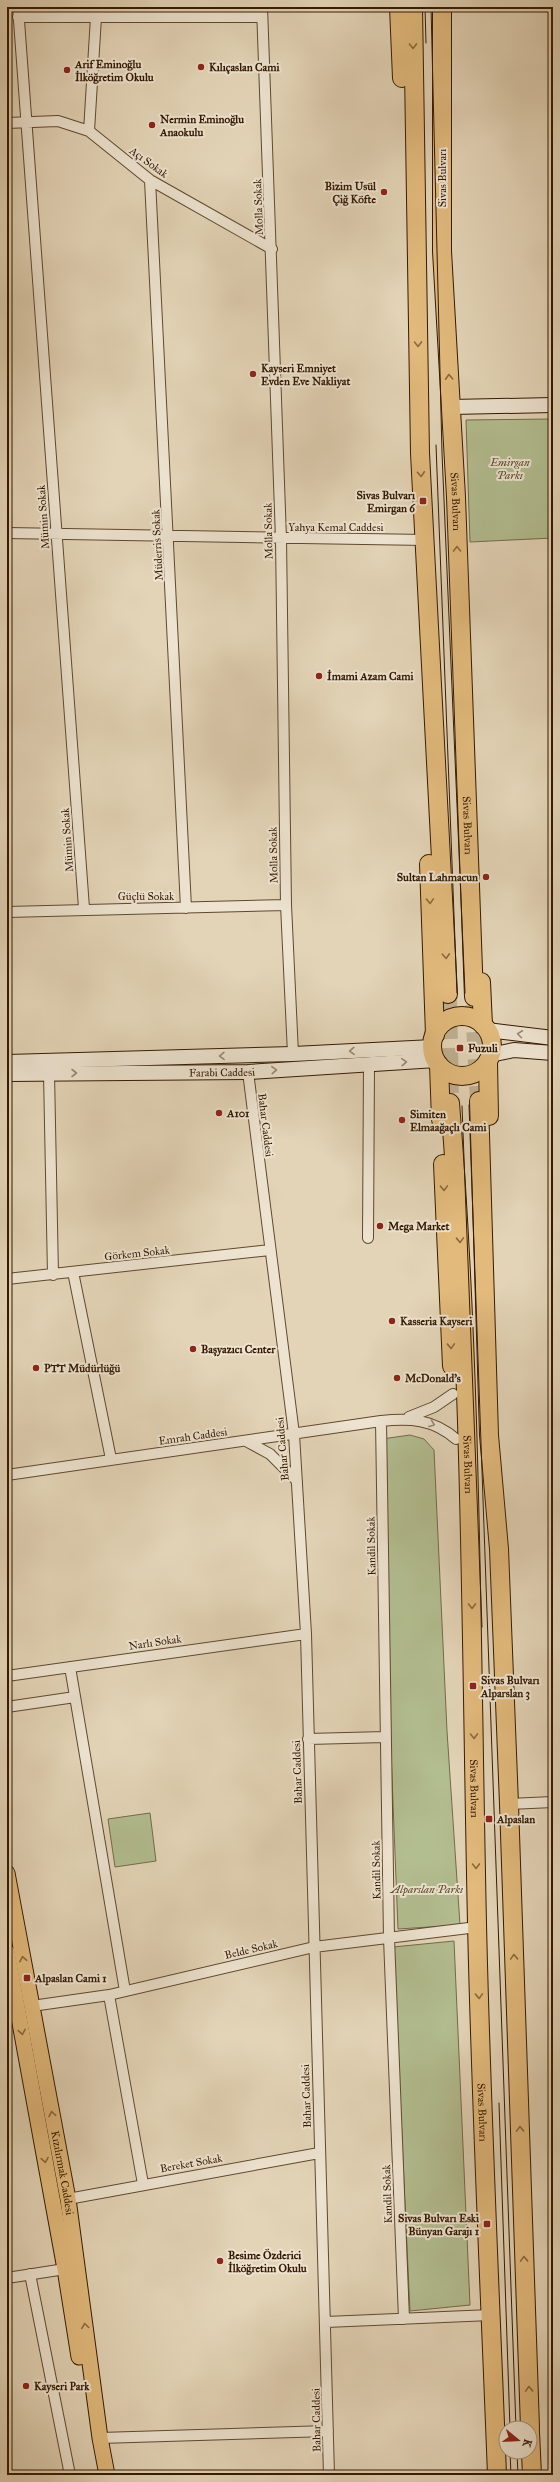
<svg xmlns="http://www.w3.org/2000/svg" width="560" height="2482" font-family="'IM FELL Great Primer',serif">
	<rect width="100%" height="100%" fill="#e3d4b7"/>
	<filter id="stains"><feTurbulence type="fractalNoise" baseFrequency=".005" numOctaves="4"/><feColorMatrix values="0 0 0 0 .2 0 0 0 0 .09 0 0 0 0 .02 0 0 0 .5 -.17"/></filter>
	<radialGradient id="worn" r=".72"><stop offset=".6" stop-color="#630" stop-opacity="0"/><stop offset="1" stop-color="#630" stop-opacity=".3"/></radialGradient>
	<path fill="#b2bd90" stroke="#746b48" d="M 553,419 L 553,538 L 470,542 L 466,420 Z
		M 410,1435 L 424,1439 L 434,1450 L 447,1731 L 460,1925 L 398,1929 L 386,1626 L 382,1439 Z
		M 150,1813 L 156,1861 L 115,1867 L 108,1819 Z
		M 454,1941 L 470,2305 L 410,2311 L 393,1947 Z"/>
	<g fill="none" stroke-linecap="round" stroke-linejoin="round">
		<path stroke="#c0af92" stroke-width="18" stroke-dasharray="18 9" stroke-linecap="butt" d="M 448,994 L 450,1103
			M 474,1005 L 479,1101"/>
		<defs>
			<path id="street" d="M 18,7 L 84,908
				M 262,7 L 281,539 L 286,905 L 293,1054
				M 18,17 L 262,17
				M 7,123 L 58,121 L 89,131 L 150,180 L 272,249
				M 89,131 L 96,17
				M 150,180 L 186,908
				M 7,533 L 426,540
				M 7,912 L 286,905
				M 248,1072 L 294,1434 L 306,1634 L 329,2475
				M 49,1073 L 53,1275
				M 368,1238 L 369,1065
				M 73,1272 L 111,1459
				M 7,1279 L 270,1250
				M 409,1417 L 434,1407 L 453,1394
				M 381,1421 L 389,1938 L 404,2319
				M 246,1441 L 270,1454 L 297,1481
				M 7,1475 L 381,1421 C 410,1418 433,1419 456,1439
				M 70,1667 L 125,1991
				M 7,1676 L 306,1634
				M 7,1707 L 75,1697
				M 308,1739 L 385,1737
				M 509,1804 L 553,1802
				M 109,1995 L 143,2184
				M 32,2006 L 109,1995 L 314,1947 L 477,1927
				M 68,2199 L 319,2153
				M 30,2274 L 70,2475
				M 7,2278 L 65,2269
				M 326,2322 L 491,2315
				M 100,2438 L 328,2431"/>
			<g id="secondary">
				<path d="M 451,407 L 553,405"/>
				<path d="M 487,1030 L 553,1038"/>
				<path d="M 490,1055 L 514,1050 L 553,1053"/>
				<path d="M 7,1062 L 293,1054 L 433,1047"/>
				<path id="s1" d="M 7,1074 L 248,1072 L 436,1060"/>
			</g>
			<g id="primary">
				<path id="s2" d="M 7,1873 L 68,2199 L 100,2438 L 107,2475"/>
				<path d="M 7,1952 L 65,2269 L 79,2357"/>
			</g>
			<g id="highway">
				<path d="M 399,7 L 402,78"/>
				<path d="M 413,7 L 420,453 L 448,994"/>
				<path id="s3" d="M 442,7 L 442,251 L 456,497 L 474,997"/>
				<path d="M 429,864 L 435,1035"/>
				<path d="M 481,982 L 483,1025"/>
				<circle cx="462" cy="1046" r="30"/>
				<path d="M 488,1061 L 489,1116"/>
				<path d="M 439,1065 L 441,1120"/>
				<path d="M 479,1101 L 489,1435 L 499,1549 L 509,1804 L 530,2428"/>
				<path id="s4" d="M 450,1103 C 472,1376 471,1650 477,1923 C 481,2107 490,2291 497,2475"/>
				<path d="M 443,1164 L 452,1366"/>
				<path d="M 530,2432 L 532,2475"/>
			</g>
		</defs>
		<use href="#street" stroke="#60482e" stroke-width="12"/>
		<use href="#secondary" stroke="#351900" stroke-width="16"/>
		<use href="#primary" stroke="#351900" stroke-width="17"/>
		<use href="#highway" stroke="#351900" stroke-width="20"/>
		<use href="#street" stroke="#ede3d0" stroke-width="10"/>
		<use href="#secondary" stroke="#ede3d0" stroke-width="14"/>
		<use href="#primary" stroke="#e2ba7c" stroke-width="15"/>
		<use href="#highway" stroke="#e2ba7c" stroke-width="18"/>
		<path stroke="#351900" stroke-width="1" d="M 425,7 L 426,43
			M 431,7 L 442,453 L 465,993
			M 436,445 L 457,993
			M 469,1105 L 516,2428
			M 462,1106 L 482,1627
			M 499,2103 L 510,2428
			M 510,2452 L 511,2475
			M 517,2452 L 518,2475"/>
	</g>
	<defs><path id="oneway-chevron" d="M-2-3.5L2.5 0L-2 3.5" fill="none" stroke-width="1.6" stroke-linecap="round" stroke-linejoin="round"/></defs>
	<g stroke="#8c6a3e">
		<use href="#oneway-chevron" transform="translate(413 46) rotate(89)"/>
		<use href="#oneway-chevron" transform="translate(418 344) rotate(89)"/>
		<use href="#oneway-chevron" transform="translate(449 377) rotate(-93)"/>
		<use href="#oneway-chevron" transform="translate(421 474) rotate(86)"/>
		<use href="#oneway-chevron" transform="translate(457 549) rotate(-91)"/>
		<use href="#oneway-chevron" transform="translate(430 901) rotate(88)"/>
		<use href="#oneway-chevron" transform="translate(446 956) rotate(87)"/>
		<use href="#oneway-chevron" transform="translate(444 1188) rotate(88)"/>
		<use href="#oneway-chevron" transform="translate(460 1240) rotate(88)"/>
		<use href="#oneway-chevron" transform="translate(451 1346) rotate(88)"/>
		<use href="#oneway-chevron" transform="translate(472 1606) rotate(89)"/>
		<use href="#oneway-chevron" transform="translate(474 1736) rotate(89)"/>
		<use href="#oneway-chevron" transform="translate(476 1866) rotate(89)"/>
		<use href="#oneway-chevron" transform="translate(514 1957) rotate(-92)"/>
		<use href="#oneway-chevron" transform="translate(23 1959) rotate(-101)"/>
		<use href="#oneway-chevron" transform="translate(479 1996) rotate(88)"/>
		<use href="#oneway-chevron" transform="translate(22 2032) rotate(80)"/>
		<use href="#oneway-chevron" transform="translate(52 2114) rotate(-101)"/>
		<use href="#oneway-chevron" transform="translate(520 2129) rotate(-92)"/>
		<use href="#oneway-chevron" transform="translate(45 2160) rotate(80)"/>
		<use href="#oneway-chevron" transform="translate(524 2259) rotate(-92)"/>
		<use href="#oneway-chevron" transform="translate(85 2326) rotate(-98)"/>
		<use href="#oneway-chevron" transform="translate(529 2389) rotate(-92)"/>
	</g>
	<g stroke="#9a8872">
		<use href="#oneway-chevron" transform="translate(520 1034) rotate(-173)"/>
		<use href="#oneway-chevron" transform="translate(352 1051) rotate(177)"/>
		<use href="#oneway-chevron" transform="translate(222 1056) rotate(179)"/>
		<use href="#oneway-chevron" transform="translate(404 1062) rotate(-4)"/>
		<use href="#oneway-chevron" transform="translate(274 1070) rotate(-4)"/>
		<use href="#oneway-chevron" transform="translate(74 1073)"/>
		<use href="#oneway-chevron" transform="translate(432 1424) rotate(21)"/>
	</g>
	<g fill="#8f2418" stroke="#ede3d0" stroke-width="1.5">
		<circle cx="201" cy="67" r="4"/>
		<circle cx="67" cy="70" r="4"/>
		<circle cx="152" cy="125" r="4"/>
		<circle cx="384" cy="192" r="4"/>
		<circle cx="253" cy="374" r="4"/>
		<rect x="419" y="497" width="8" height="8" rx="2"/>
		<circle cx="319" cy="676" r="4"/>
		<circle cx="486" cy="877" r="4"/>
		<rect x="456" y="1044" width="8" height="8" rx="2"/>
		<circle cx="219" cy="1113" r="4"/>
		<circle cx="402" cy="1120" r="4"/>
		<circle cx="380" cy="1226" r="4"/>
		<circle cx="392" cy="1321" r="4"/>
		<circle cx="193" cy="1349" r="4"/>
		<circle cx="36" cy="1368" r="4"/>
		<circle cx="397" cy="1378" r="4"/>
		<rect x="469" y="1682" width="8" height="8" rx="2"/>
		<rect x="485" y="1815" width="8" height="8" rx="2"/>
		<rect x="23" y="1974" width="8" height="8" rx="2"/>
		<rect x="483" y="2220" width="8" height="8" rx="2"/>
		<circle cx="220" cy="2261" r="4"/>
		<circle cx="26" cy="2386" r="4"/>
	</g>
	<g text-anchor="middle" stroke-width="4" stroke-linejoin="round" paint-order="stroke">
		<g font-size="11" font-weight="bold" fill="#351900" stroke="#ede3d0" text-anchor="start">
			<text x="75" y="68">Arif Eminoğlu<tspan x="75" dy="13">İlköğretim Okulu</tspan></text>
			<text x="209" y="71">Kılıçaslan Cami</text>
			<text x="160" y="123">Nermin Eminoğlu<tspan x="160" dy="13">Anaokulu</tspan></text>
			<text x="376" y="190" text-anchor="end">Bizim Usül<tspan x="376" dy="13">Çiğ Köfte</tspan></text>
			<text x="261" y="372">Kayseri Emniyet<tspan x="261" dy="13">Evden Eve Nakliyat</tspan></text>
			<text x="415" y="499" text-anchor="end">Sivas Bulvarı<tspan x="415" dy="13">Emirgan 6</tspan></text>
			<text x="327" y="680">İmami Azam Cami</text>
			<text x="478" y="881" text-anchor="end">Sultan Lahmacun</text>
			<text x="468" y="1052">Fuzuli</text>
			<text x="227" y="1117">A101</text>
			<text x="410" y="1118">Simiten<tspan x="410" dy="13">Elmaağaçlı Cami</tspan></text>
			<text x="388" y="1230">Mega Market</text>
			<text x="400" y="1325">Kasseria Kayseri</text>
			<text x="201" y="1353">Başyazıcı Center</text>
			<text x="44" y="1372">PTT Müdürlüğü</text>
			<text x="405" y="1382">McDonald's</text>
			<text x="481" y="1684">Sivas Bulvarı<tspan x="481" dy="13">Alparslan 3</tspan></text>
			<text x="497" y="1823">Alpaslan</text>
			<text x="35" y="1982">Alpaslan Cami 1</text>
			<text x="479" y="2222" text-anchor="end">Sivas Bulvarı Eski<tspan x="479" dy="13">Bünyan Garajı 1</tspan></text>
			<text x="228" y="2259">Besime Özderici<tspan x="228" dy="13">İlköğretim Okulu</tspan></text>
			<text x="34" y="2390">Kayseri Park</text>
		</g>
		<g font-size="11" fill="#351900" stroke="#ede3d0">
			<text transform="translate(149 162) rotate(36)" y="4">Açı Sokak</text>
			<text transform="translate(442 178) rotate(-90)" y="4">Sivas Bulvarı</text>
			<text transform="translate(258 207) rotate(-92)" y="4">Molla Sokak</text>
			<text dy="4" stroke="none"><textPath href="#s3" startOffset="495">Sivas Bulvarı</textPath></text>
			<text transform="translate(43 517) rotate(-94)" y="4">Mümin Sokak</text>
			<text x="336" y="531">Yahya Kemal Caddesi</text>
			<text transform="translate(268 531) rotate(-91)" y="4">Molla Sokak</text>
			<text transform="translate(157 545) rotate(-93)" y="4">Müderris Sokak</text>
			<text dy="4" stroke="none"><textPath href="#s3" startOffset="819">Sivas Bulvarı</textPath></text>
			<text transform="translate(67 840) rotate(-94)" y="4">Mümin Sokak</text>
			<text transform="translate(273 855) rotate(-91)" y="4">Molla Sokak</text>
			<text x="146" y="900">Güçlü Sokak</text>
			<text dy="4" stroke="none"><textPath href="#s1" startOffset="215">Farabi Caddesi</textPath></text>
			<text transform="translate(266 1125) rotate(83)" y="4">Bahar Caddesi</text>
			<text transform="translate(137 1253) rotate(-6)" y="4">Görkem Sokak</text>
			<text transform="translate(193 1436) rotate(-8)" y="4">Emrah Caddesi</text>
			<text transform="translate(282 1449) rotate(-95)" y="4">Bahar Caddesi</text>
			<text dy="4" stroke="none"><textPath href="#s4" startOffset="362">Sivas Bulvarı</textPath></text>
			<text transform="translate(371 1546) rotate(-91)" y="4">Kandil Sokak</text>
			<text transform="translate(155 1642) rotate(-8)" y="4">Narlı Sokak</text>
			<text transform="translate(297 1772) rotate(-92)" y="4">Bahar Caddesi</text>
			<text dy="4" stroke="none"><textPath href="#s4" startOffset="686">Sivas Bulvarı</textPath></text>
			<text transform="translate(376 1870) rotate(-91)" y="4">Kandil Sokak</text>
			<text transform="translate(251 1949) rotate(-13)" y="4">Belde Sokak</text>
			<text transform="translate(306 2096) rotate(-92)" y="4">Bahar Caddesi</text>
			<text dy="4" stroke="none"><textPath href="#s4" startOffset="1010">Sivas Bulvarı</textPath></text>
			<text transform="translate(191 2163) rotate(-10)" y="4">Bereket Sokak</text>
			<text dy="4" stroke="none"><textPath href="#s2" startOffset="305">Kızılırmak Caddesi</textPath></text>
			<text transform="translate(387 2194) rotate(-92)" y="4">Kandil Sokak</text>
			<text transform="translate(316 2420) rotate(-91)" y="4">Bahar Caddesi</text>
		</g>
		<g font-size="11" font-style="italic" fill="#5a4a2b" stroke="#ede3d0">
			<text x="510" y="466">Emirgan<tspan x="510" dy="13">Parkı</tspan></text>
			<text x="427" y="1893">Alparslan Parkı</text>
		</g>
	</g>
	<rect width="560" height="2482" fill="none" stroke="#e3d4b7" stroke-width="24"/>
	<rect x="8" y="8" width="544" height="2466" fill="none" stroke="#351900" stroke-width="2"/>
	<rect x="12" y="12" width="536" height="2458" fill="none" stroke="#351900"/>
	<g transform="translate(518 2440) rotate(108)"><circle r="19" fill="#ede3d0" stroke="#a3927d"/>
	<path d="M0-3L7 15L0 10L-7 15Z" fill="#8f2418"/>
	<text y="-6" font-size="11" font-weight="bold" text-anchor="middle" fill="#351900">K</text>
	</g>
	<rect width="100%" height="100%" filter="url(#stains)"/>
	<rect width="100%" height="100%" fill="url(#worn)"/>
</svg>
